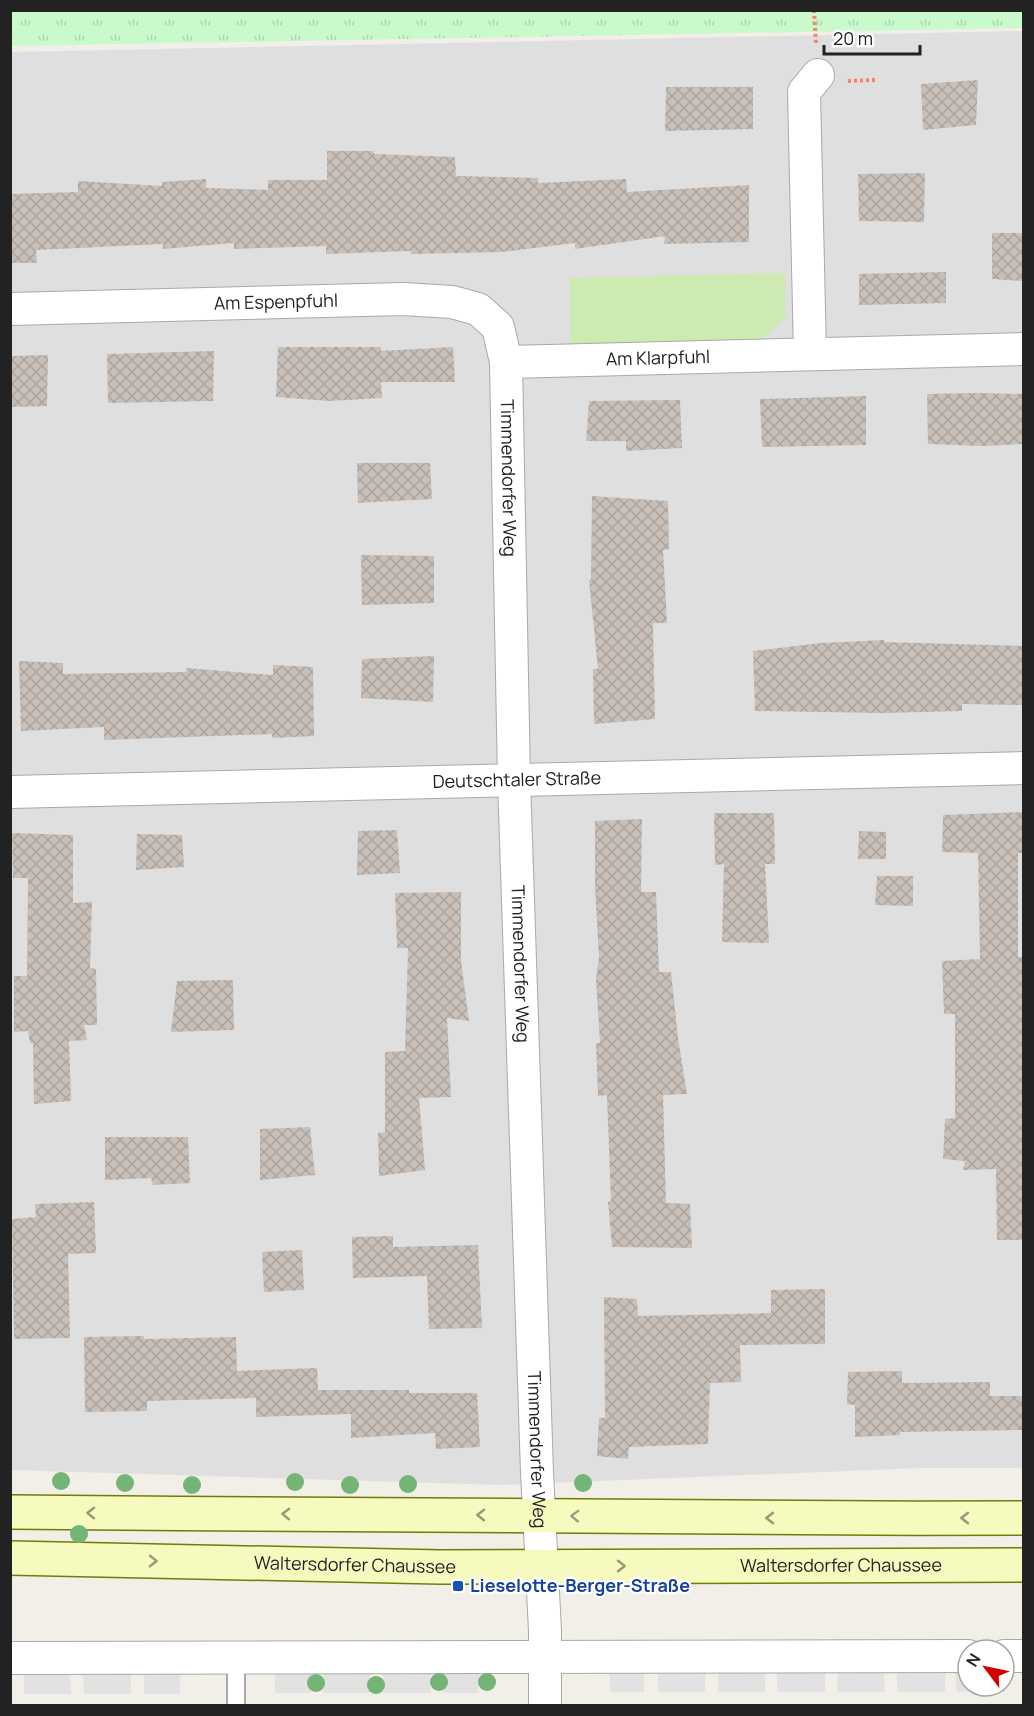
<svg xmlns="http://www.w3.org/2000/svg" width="1034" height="1716" font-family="Manrope,sans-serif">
	<defs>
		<pattern id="park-tufts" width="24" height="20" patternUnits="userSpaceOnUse" patternTransform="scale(1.5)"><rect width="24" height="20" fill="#c8facc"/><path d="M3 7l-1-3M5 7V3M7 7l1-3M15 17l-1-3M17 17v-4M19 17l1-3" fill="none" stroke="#acd6af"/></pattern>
		<pattern id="building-cross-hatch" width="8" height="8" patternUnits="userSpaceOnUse" patternTransform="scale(1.5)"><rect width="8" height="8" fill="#c7bfb8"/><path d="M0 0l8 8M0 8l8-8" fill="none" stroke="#aba49e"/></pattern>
	</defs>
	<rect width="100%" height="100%" fill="#f2efe9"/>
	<path fill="#e0dfdf" d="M 1023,31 L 1023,1468 L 920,1468 L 502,1485 L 11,1470 L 11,52 Z"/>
	<path fill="#cdebb0" d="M 785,273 L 786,316 L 760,342 L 571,347 L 570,278 Z"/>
	<path fill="url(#park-tufts)" d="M 1023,10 L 1023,28 L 10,46 L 11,10 Z"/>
	<path fill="#e2e2e2" d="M 968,1670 L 968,1686 L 1004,1686 L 1004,1670 L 1008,1670 L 1005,1674 L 1005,1692 L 957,1692 L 955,1672 Z
		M 606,1671 L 648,1671 L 644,1676 L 644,1692 L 610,1692 L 610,1675 Z
		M 707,1671 L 705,1676 L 705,1692 L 658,1692 L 658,1674 L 656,1672 Z
		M 769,1671 L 765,1675 L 765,1692 L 718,1692 L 718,1674 L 716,1672 Z
		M 774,1671 L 828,1671 L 825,1676 L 825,1692 L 777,1692 L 777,1675 Z
		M 834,1671 L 889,1671 L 884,1675 L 885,1692 L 837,1692 L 838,1674 Z
		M 893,1671 L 949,1671 L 945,1675 L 945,1692 L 897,1692 L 897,1674 Z
		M 74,1672 L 70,1677 L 71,1694 L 24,1694 L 24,1677 L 20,1673 Z
		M 134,1672 L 131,1678 L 131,1694 L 84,1694 L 83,1677 L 80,1673 Z
		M 140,1672 L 184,1672 L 180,1677 L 180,1694 L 144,1694 L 144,1677 Z
		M 275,1672 L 314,1672 L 310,1677 L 311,1693 L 275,1693 Z
		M 321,1672 L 374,1672 L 370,1676 L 370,1693 L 323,1693 L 324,1676 Z
		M 380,1672 L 434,1672 L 430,1676 L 431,1693 L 383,1693 L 383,1675 Z
		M 441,1672 L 482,1672 L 479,1677 L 478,1693 L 443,1693 L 443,1674 Z"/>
	<path fill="url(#building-cross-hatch)" d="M 978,80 L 976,125 L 923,130 L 921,84 Z
		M 666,87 L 753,87 L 753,129 L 665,131 Z
		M 327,151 L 374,151 L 374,154 L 455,157 L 456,176 L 538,178 L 538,183 L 626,179 L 627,192 L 749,185 L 749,242 L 664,244 L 665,236 L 575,249 L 575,243 L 501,252 L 411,254 L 411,251 L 326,254 L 326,246 L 234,249 L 234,243 L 163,249 L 163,244 L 36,250 L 37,263 L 10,263 L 10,194 L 78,192 L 78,181 L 162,186 L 162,182 L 206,179 L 206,188 L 268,190 L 268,180 L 327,180 Z
		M 925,173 L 924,222 L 859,221 L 858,174 Z
		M 992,233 L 1023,233 L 1023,281 L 992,279 Z
		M 946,272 L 946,303 L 859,305 L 859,274 Z
		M 278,347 L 381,347 L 381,351 L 453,347 L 455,382 L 381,382 L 382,398 L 329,401 L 276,397 Z
		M 214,351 L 213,401 L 108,403 L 107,354 Z
		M 48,355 L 47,406 L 10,407 L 10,356 Z
		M 981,393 L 1023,394 L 1023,444 L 984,446 L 928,444 L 927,394 Z
		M 866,396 L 866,445 L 762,447 L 760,399 Z
		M 680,400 L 682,448 L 626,451 L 626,441 L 586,441 L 589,401 Z
		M 357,463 L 430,463 L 432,499 L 358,503 Z
		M 592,496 L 668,501 L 669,549 L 663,550 L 667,623 L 653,623 L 655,719 L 594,724 L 593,669 L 598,669 L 589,580 L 591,580 Z
		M 361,555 L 434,556 L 434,603 L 362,605 Z
		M 884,640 L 884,642 L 1023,646 L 1023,705 L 962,704 L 962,711 L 883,713 L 755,711 L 753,651 L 821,643 Z
		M 434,656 L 433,702 L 361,698 L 362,659 Z
		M 19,661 L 63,663 L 63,674 L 186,672 L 186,668 L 273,675 L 273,665 L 313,667 L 314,736 L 272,738 L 272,734 L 104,740 L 104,727 L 21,731 Z
		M 1023,812 L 1023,853 L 1018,853 L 1018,957 L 1023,957 L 1023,1240 L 997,1240 L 996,1169 L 963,1170 L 965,1161 L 943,1159 L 945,1119 L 955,1118 L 955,1014 L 944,1014 L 942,961 L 980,959 L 978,853 L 942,852 L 943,815 Z
		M 714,813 L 774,813 L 775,864 L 765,864 L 769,943 L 722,942 L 724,864 L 715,865 Z
		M 642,819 L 641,892 L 656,892 L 659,972 L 671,972 L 678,1038 L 687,1094 L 663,1095 L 666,1203 L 690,1204 L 692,1248 L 612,1247 L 608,1201 L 611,1202 L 607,1095 L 598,1096 L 596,1043 L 600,1043 L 596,979 L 599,958 L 595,886 L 595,821 Z
		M 397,830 L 400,873 L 357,875 L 358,831 Z
		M 859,831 L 886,832 L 886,859 L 858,859 Z
		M 12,833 L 73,835 L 73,903 L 92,902 L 90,968 L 96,969 L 97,1025 L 84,1025 L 87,1040 L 69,1041 L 71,1101 L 34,1104 L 33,1043 L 30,1043 L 28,1031 L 14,1032 L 14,976 L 27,976 L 28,878 L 13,878 Z
		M 137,834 L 182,835 L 184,867 L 136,870 Z
		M 877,876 L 913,876 L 913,906 L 875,905 Z
		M 461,892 L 461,961 L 469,1021 L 447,1018 L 451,1097 L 419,1098 L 425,1170 L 379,1176 L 378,1133 L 385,1132 L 385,1052 L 405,1051 L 408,948 L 397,948 L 395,893 Z
		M 233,980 L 234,1030 L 171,1032 L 177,981 Z
		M 310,1127 L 315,1175 L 260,1180 L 260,1129 Z
		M 105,1137 L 188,1137 L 190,1183 L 153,1185 L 151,1178 L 105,1180 Z
		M 94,1202 L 96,1253 L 68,1254 L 70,1338 L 14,1339 L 12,1219 L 36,1217 L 35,1204 Z
		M 393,1236 L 393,1247 L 478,1245 L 482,1328 L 429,1329 L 427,1276 L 353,1278 L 352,1237 Z
		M 302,1250 L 304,1290 L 264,1292 L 262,1252 Z
		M 825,1289 L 825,1344 L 740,1345 L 741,1382 L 710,1383 L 708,1444 L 629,1447 L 628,1459 L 597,1456 L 599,1418 L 605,1418 L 604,1297 L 637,1299 L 638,1316 L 771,1313 L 771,1290 Z
		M 144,1336 L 144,1339 L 236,1337 L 237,1371 L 317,1368 L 318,1390 L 409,1390 L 409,1393 L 477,1393 L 480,1447 L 436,1449 L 435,1433 L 351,1438 L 351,1414 L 256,1417 L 256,1398 L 147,1401 L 147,1411 L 85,1412 L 84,1337 Z
		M 902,1371 L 902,1383 L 990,1382 L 990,1396 L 1023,1396 L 1023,1430 L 900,1432 L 900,1435 L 855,1437 L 855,1405 L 847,1404 L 848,1372 Z"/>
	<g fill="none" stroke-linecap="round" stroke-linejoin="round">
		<defs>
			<path id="lane" d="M 236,1658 L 236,1706"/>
			<g id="street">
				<path id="s1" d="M 10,309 L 403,299 L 452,302 L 478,309 L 498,327 L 506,362 L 514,780 L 537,1472 L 545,1631 L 545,1706"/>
				<path d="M 810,353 L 804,92 L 818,75"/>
				<path id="s2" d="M 506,362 L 1024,349"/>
				<path id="s3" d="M 10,792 L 1024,768"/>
				<path d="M 1004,1656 L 1024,1656"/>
				<path d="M 10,1658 L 968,1656"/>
			</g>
			<g id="secondary">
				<path d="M 10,1512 C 348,1515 686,1519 1024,1518"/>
				<path id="s4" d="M 10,1558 L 440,1567 L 1024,1565"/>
			</g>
		</defs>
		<use href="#lane" stroke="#a9a9a9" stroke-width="20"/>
		<use href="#street" stroke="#a9a9a9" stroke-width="34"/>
		<use href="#secondary" stroke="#707d05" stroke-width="36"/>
		<path stroke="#fa8072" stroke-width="4" stroke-dasharray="3 3" stroke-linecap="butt" d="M 814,10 L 816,44
			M 848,81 L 875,80"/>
		<use href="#lane" stroke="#fff" stroke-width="16"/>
		<use href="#street" stroke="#fff" stroke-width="32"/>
		<use href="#secondary" stroke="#f7fabf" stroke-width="33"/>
	</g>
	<g fill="#74b475">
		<circle cx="61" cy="1481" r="9"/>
		<circle cx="295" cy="1482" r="9"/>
		<circle cx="125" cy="1483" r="9"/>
		<circle cx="583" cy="1483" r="9"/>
		<circle cx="408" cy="1484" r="9"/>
		<circle cx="192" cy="1485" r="9"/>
		<circle cx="350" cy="1485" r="9"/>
		<circle cx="79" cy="1534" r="9"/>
		<circle cx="439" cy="1682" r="9"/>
		<circle cx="487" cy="1682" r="9"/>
		<circle cx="316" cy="1683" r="9"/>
		<circle cx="376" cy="1685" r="9"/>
	</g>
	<defs><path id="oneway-chevron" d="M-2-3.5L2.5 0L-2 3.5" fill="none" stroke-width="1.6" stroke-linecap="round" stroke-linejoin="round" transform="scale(1.5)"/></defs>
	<g stroke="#979978">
		<use href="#oneway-chevron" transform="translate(91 1513) rotate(-179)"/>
		<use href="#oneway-chevron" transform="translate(286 1514) rotate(-179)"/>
		<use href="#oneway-chevron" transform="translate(481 1515) rotate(-180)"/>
		<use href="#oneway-chevron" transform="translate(575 1516) rotate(-178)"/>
		<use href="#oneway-chevron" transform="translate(770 1518) rotate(180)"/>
		<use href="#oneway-chevron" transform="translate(965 1518) rotate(180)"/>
		<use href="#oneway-chevron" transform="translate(153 1561) rotate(1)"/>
		<use href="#oneway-chevron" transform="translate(621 1566)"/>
	</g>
	<rect fill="#1a4fb4" stroke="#fff" stroke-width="2" x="452" y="1580" width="12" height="12" rx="3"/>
	<g text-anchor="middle" stroke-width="4.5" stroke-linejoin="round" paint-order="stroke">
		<g font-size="18" fill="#222" stroke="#fff">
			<text dy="6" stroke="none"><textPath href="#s1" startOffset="266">Am Espenpfuhl</textPath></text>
			<text dy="6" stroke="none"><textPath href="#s2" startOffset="152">Am Klarpfuhl</textPath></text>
			<text dy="6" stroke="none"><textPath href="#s1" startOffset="648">Timmendorfer Weg</textPath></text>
			<text dy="6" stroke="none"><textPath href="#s3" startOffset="507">Deutschtaler Straße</textPath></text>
			<text dy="6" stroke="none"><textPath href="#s1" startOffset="1134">Timmendorfer Weg</textPath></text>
			<text dy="6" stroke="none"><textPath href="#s1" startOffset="1620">Timmendorfer Weg</textPath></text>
			<text dy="6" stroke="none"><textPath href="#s4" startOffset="345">Waltersdorfer Chaussee</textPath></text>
			<text dy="6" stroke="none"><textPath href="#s4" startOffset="831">Waltersdorfer Chaussee</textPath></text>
		</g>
		<g font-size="18" font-weight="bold" fill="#164399" stroke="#fff" text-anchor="start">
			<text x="470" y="1592">Lieselotte-Berger-Straße</text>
		</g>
	</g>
	<rect width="1034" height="1716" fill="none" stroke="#222222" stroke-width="24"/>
	<g transform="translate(986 1668) rotate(302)"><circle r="28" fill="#ffffff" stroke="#a7a7a7" stroke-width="1.5"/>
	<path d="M0-4.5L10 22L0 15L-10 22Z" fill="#d40000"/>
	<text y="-9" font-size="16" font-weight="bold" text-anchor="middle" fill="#222222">N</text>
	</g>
	<path d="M824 45v9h96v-9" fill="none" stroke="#222222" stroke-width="3"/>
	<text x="833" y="45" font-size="18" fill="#222222" stroke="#ffffff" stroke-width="4.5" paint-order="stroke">20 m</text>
</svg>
